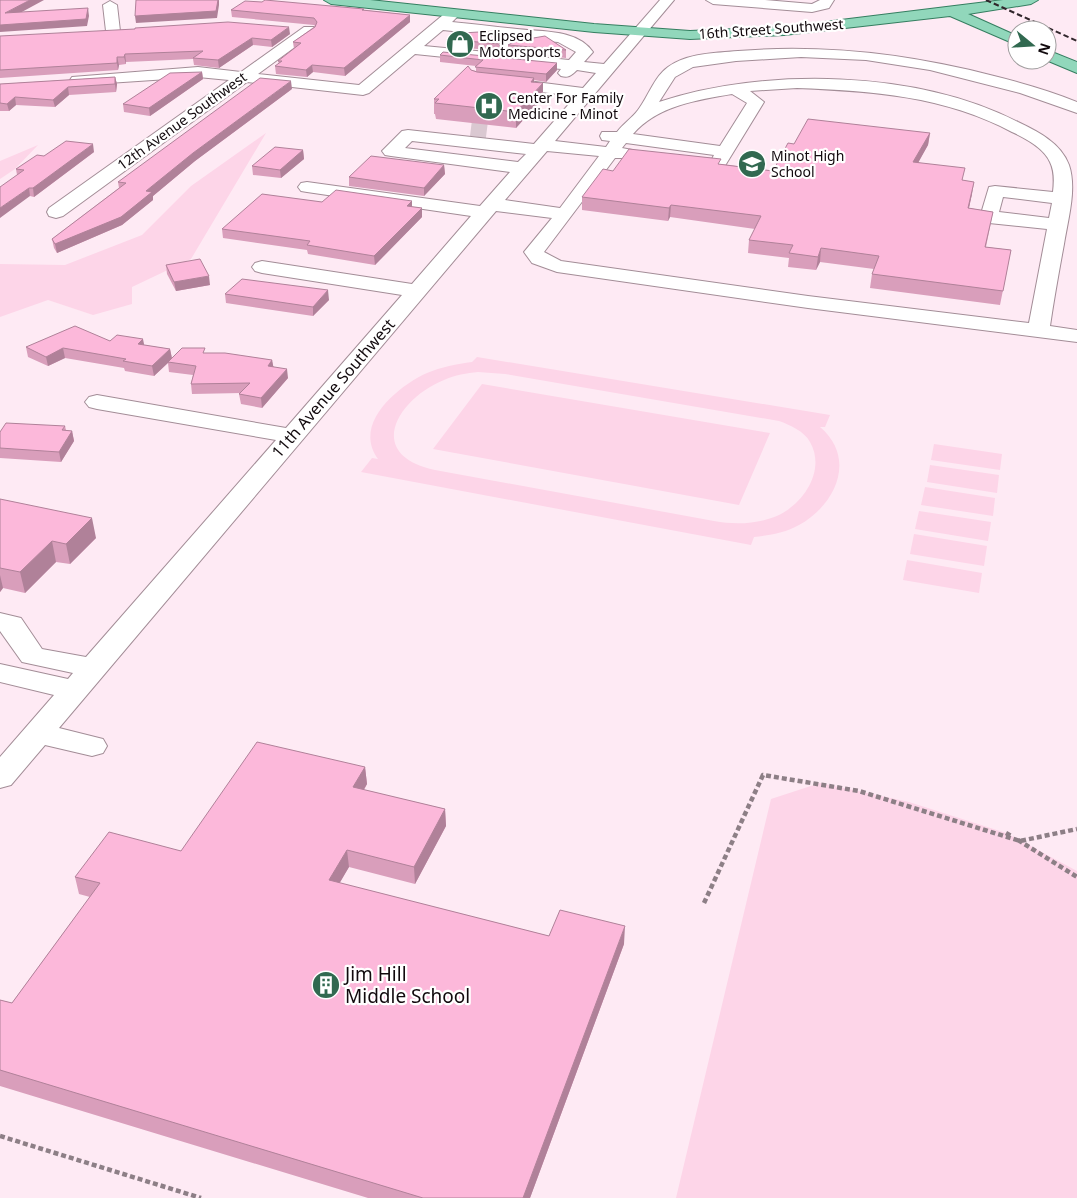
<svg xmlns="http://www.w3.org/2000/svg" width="1077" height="1198" font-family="'Noto Sans',sans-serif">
	<rect width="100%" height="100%" fill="#feeaf4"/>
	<path fill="#fdd5e8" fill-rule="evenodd" d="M 266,133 L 191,259 L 132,287 L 132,304 L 93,315 L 48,300 L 0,317 L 0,264 L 65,265 L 142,235 L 191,186 Z
		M 38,145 L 15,169 L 0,179 L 0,161 Z
		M 477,357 L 830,415 L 825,427 L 820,427 C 857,458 836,505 799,525 C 785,533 770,535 754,537 L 751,545 L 361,472 L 372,458 L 378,459 C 352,424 398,386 427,373 C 441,367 457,364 472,362 ZM 478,372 L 505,374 L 779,421 C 790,425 804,431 810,442 C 826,470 804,503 779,515 C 759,524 736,525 714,521 L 435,470 C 364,455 397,399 444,380 C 455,375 467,373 478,372 Z
		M 482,384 L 770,433 L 739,505 L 433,449 Z
		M 934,444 L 1002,454 L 1000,470 L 931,460 Z
		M 930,465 L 999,475 L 997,493 L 927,482 Z
		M 925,487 L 995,498 L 993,516 L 921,505 Z
		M 919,511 L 991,522 L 988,541 L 915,529 Z
		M 914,534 L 987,546 L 984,566 L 910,554 Z
		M 907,560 L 982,573 L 979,593 L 903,580 Z
		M 820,783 L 909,802 L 1006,833 L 1077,871 L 1077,1198 L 676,1198 L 771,799 Z"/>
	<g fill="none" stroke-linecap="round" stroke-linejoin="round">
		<path stroke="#dac8d1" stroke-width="16" stroke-dasharray="16 8" stroke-linecap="butt" d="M 471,128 L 487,130"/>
		<defs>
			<path id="minor" d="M 660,0 L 674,0 L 555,141 L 606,147 L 610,141 L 602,140 L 600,136 L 602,132 L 617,132 C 623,124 632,118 638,110 C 648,97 654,77 668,67 C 687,53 716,53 738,51 C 825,44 909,54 994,76 C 1022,83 1050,91 1077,102 L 1077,113 L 1020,93 L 930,70 L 866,60 L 801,57 L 736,61 L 693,67 L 675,77 L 659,102 C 765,67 917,70 1018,122 C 1037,131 1061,143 1069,165 C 1077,189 1068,219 1064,244 C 1059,271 1054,299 1050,326 L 1077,330 L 1077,342 L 808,308 L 557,272 L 532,263 L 524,252 L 552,218 L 496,211 L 59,728 L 103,739 L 107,746 L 103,753 L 92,756 L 45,745 L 11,785 L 0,788 L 0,757 L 54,695 L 0,682 L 0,664 L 68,679 L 73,673 L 22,662 L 0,631 L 0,613 L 21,618 L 42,649 L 86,657 L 276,440 L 97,409 L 89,407 L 85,402 L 89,397 L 97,395 L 286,428 L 402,295 L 262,273 L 255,271 L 252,267 L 255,263 L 262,261 L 412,284 L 471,216 L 307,192 L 301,191 L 298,187 L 301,183 L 307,182 L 480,206 L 510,172 L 391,156 L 385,155 L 382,151 L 402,131 L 408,130 L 534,144 L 576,96 L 505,88 L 499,86 L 497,83 L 499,80 L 505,78 L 583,88 L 596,73 L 577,70 C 571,76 568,78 561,76 L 558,73 L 561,69 L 415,54 L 369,93 L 363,95 L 247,82 L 63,216 L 56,218 L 49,216 L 47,212 L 49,208 L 229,80 L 198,77 L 78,85 L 72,83 L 70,80 L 72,77 L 198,67 L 241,72 L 304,27 L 314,27 L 316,30 L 314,33 L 258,74 L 359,85 L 449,10 L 459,10 L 461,13 L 452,22 C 474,24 496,27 517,29 C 542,32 577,29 593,52 L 584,62 L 604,64 ZM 443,30 L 508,37 L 499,47 L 501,50 C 511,53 516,45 524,39 L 558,42 L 576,52 L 569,60 L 424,46 ZM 797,88 C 873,91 944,96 1012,132 C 1025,138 1044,148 1050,162 C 1055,172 1054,183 1053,192 L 995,186 L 989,187 L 980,217 L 982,221 L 989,223 L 1047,229 L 1029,323 L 808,296 L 561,261 L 544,252 L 615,158 L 632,158 L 635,154 L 632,150 L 622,148 L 626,143 L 714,155 L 712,159 L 688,157 L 682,158 L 679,162 L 682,166 C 694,169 711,172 723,169 L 764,102 L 750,91 ZM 732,94 L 747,103 L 720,146 L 633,134 C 657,106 697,100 732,94 ZM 412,141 L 526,154 L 518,162 L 405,148 ZM 547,151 L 599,156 L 560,208 L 505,200 ZM 1003,197 L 1052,203 L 1049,218 L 999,212 Z
				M 706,0 L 765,0 L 812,4 L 820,0 L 834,0 L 829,8 L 812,12 L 713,4 Z
				M 110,1 L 117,5 L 120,31 L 118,34 L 108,34 L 106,31 L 103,5 Z"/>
			<path id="major" d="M 324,0 L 370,0 L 594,24 L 690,31 L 784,27 L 1003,0 L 1038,0 L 1031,4 L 968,14 L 1017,36 L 1017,45 L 950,16 L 784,35 L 690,39 L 594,32 L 331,4 Z
				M 1047,50 L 1077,62 L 1077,73 L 1046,60 Z"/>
		</defs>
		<use href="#minor" stroke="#a38d97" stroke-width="2"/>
		<use href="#major" stroke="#357e60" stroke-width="2"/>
		<path stroke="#8d7f86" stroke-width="4.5" stroke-dasharray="5 3" stroke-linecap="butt" d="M 1006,833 L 1013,837
			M 1018,840 L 1077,877
			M 704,903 L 763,775 L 859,791 L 1020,841 L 1077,829
			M 0,1136 L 201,1198"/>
		<use href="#minor" fill="#fff" fill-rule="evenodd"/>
		<use href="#major" fill="#91d7bb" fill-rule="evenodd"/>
		<path stroke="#30262b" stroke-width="2" stroke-dasharray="5.5 3" stroke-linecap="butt" d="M 986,0 L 1077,41"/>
	</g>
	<path fill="#d99ebb" d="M 262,2 L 364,9 L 364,10 L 410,15 L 410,22 L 345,76 L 313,72 L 307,77 L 276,74 L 275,66 L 279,64 L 278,61 L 294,49 L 293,42 L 315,26 L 314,25 L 232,17 L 231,10 Z
		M 290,34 L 272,47 L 253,45 L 219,68 L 194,65 L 193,59 L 126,62 L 126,64 L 119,65 L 118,70 L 0,78 L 0,36 Z
		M 456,40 L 499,43 L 500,51 L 456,47 Z
		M 508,45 L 566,50 L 566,58 L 508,52 Z
		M 443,52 L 557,70 L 546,82 L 534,80 L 534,82 L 543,98 L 516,128 L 436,119 L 435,114 L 434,114 L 434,99 L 471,70 L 476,71 L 476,66 L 440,62 L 440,55 Z
		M 202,72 L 203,79 L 150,116 L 124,112 L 123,104 Z
		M 115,77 L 117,84 L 116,92 L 69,95 L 55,107 L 16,105 L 9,111 L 0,111 L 0,84 Z
		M 292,89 L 195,161 L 153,196 L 153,200 L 122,225 L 57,253 L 54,248 L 52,239 L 119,188 L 118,182 Z
		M 930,133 L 928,145 L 918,162 L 963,180 L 972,194 L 969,208 L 993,212 L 986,247 L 1011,250 L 1000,305 L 870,288 L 872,274 L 874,269 L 820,262 L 816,270 L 788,267 L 789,258 L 748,253 L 749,240 L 755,229 L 670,217 L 668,221 L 582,210 L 582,197 L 613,171 L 721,164 L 773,171 L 794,144 Z
		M 303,150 L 304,159 L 281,178 L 253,175 L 252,166 Z
		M 94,152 L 34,197 L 30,196 L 17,175 L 16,169 L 44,156 Z
		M 444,165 L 445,174 L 424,196 L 349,186 L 349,177 Z
		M 412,201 L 412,207 L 422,208 L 422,217 L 375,265 L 308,254 L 307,250 L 223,238 L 222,229 L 322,202 Z
		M 166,265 L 210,285 L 176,291 L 167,274 Z
		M 225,294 L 329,300 L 313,316 L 226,303 Z
		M 110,341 L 144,345 L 170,349 L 172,358 L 206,353 L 272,360 L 273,366 L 288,378 L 262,408 L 241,404 L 239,394 L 241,393 L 192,394 L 191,384 L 193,375 L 169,372 L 168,363 L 154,376 L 125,371 L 124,368 L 65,358 L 48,366 L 28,357 L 26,347 Z
		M 65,426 L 66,430 L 72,431 L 74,441 L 61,462 L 0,458 L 0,432 Z
		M 0,499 L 96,538 L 70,564 L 56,562 L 25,593 L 3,588 L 0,592 Z
		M 365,767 L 367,784 L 364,790 L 445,809 L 446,826 L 415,884 L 349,867 L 339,883 L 549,936 L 624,944 L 530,1198 L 368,1198 L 0,1086 L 0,1000 L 12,1003 L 90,897 L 79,894 L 75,877 L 181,851 Z"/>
	<path fill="#b08199" d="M 30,0 L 44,0 L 7,20 L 5,13 Z
		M 219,0 L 219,5 L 217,18 L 136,23 L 135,16 Z
		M 88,8 L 89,16 L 87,26 L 0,32 L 0,25 Z
		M 410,15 L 410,22 L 345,76 L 344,68 Z
		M 289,27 L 290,34 L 272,47 L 271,40 Z
		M 252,38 L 253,45 L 219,68 L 218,60 Z
		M 125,54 L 126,62 L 126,64 L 124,57 Z
		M 117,57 L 119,65 L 118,70 L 117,63 Z
		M 557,63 L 557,70 L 546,82 L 546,74 Z
		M 312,65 L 313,72 L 307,77 L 306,70 Z
		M 202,72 L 203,79 L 150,116 L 149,108 Z
		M 115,77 L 117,84 L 116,92 L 115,84 Z
		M 534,78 L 534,93 L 543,83 L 543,98 L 516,128 L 516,112 L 531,82 Z
		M 291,81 L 292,89 L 195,161 L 153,196 L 153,200 L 122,225 L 57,253 L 55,244 L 146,191 L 193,153 Z
		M 68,87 L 69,95 L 55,107 L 53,100 Z
		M 15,97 L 16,105 L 9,111 L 7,104 Z
		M 930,133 L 928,145 L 912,174 L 913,162 Z
		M 93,144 L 94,152 L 34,197 L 33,188 Z
		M 303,150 L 304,159 L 281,178 L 280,170 Z
		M 444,165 L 445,174 L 424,196 L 424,188 Z
		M 974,182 L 972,194 L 966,221 L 968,208 Z
		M 29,188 L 30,196 L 0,218 L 0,208 Z
		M 412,201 L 412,209 L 407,206 Z
		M 671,205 L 670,217 L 668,221 L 669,208 Z
		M 422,208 L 422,217 L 375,265 L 374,256 Z
		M 821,248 L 820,262 L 816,270 L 818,257 Z
		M 209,276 L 210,285 L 176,291 L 174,282 Z
		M 328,290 L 329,300 L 313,316 L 313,307 Z
		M 143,339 L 145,349 L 138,344 Z
		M 63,348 L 65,358 L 48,366 L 46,357 Z
		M 170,349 L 172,359 L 154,376 L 152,366 Z
		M 272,360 L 274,370 L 268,366 Z
		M 287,369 L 288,378 L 262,408 L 261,398 Z
		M 72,431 L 74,441 L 61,462 L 59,452 Z
		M 92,518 L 96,538 L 70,564 L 66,544 Z
		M 52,541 L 56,562 L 25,593 L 20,572 Z
		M 0,575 L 3,588 L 0,592 Z
		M 365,767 L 367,784 L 355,804 L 353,787 Z
		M 445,809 L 446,826 L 415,884 L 414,867 Z
		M 347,850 L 349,867 L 331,898 L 329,880 Z
		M 625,926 L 624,944 L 530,1198 L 523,1198 Z"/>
	<path fill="#fcb8da" stroke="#b08199" d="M 0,0 L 30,0 L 5,13 L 88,8 L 86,19 L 0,25 Z
		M 136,0 L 218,0 L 216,11 L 135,16 Z
		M 265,0 L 364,9 L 362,10 L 410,15 L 344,68 L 312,65 L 306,70 L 275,66 L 282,61 L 278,61 L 301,43 L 293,42 L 315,27 L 317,22 L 314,18 L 231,10 L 245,1 L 262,2 Z
		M 228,22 L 289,27 L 271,40 L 252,38 L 218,60 L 193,58 L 203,51 L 125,54 L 124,57 L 117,57 L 117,63 L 0,70 L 0,36 L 135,29 L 135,28 Z
		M 496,31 L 499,36 L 497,41 L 500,44 L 456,40 L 462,33 Z
		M 545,36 L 566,50 L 508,45 L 516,41 Z
		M 443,52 L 557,63 L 546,74 L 475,67 L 483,60 L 440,55 Z
		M 468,66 L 471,70 L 477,72 L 534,78 L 531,82 L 543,83 L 516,112 L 435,103 L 439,99 L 434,99 Z
		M 202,72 L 149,108 L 123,104 L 170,73 Z
		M 115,77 L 115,84 L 68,87 L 53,100 L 15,97 L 7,104 L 0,103 L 0,84 Z
		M 260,78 L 291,81 L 193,153 L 146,191 L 152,192 L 121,217 L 55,244 L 52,239 L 126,183 L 118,182 Z
		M 808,119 L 930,133 L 913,162 L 965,168 L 962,180 L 974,182 L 968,208 L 993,212 L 985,247 L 1011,250 L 1003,291 L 872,274 L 879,256 L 821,248 L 818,257 L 789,253 L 793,245 L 749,240 L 761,216 L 671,205 L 669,208 L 582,197 L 603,169 L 613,171 L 629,149 L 721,159 L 718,164 L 773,171 L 788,143 L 794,144 Z
		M 66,141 L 93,144 L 33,188 L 29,188 L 0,208 L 0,187 L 24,170 L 16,169 L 37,155 L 44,156 Z
		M 275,147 L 303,150 L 280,170 L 252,166 Z
		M 371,156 L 444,165 L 424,188 L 349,177 Z
		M 336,190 L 412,201 L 407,206 L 422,208 L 374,256 L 307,245 L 310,241 L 222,229 L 262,194 L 322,202 Z
		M 200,259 L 209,276 L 174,282 L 166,265 Z
		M 242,279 L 328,290 L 313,307 L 225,294 Z
		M 75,326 L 110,341 L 117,335 L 143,339 L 138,344 L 170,349 L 152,366 L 123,361 L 126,359 L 63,348 L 46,357 L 26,347 Z
		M 182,348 L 205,348 L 203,353 L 225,353 L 272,360 L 268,366 L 287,369 L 261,398 L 239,394 L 250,383 L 191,384 L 196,366 L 168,362 Z
		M 6,423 L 65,426 L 62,430 L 72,431 L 59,452 L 0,448 L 0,432 Z
		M 0,499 L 92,518 L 66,544 L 52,541 L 20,572 L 0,568 Z
		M 257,742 L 365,767 L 353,787 L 445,809 L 414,867 L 347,850 L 329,880 L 549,936 L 560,910 L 625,926 L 523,1198 L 423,1198 L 0,1070 L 0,1000 L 12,1003 L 100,883 L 75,877 L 109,832 L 181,851 Z"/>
	<defs>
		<symbol id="shop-disc" viewBox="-11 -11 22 22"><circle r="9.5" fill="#316950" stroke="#fff"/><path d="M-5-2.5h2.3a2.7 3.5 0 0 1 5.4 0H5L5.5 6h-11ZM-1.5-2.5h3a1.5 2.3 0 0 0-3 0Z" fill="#fff"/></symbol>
		<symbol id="hospital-disc" viewBox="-11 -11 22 22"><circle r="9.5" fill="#316950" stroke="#fff"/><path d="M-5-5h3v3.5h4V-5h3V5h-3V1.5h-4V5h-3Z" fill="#fff"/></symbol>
		<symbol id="school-disc" viewBox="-11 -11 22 22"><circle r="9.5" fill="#316950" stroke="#fff"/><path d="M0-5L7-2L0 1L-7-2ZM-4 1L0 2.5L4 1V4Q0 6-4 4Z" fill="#fff"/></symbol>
		<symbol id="building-disc" viewBox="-11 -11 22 22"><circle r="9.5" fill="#316950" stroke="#fff"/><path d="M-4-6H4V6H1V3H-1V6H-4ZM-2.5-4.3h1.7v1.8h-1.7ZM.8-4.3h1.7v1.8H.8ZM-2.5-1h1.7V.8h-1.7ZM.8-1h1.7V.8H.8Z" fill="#fff"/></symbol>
	</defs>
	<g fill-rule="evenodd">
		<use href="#shop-disc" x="444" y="28" width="32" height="32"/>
		<use href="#hospital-disc" x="473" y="90" width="32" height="32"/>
		<use href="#school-disc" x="736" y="148" width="32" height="32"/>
		<use href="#building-disc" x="310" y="969" width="32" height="32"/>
	</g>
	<g text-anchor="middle" stroke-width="4.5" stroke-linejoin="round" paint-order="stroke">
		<g font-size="14" fill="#11090d" stroke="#fff">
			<text transform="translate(771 29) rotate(-4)" y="5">16th Street Southwest</text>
			<text transform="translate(182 121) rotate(-36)" y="5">12th Avenue Southwest</text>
		</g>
		<g font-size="14" fill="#11090d" stroke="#fff" text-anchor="start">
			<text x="479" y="41">Eclipsed<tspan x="479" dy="16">Motorsports</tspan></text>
			<text x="508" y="103">Center For Family<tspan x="508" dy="16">Medicine - Minot</tspan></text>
			<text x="771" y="161">Minot High<tspan x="771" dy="16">School</tspan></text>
		</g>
		<g font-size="16" fill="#11090d" stroke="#fff">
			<text transform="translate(333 388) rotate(-49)" y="6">11th Avenue Southwest</text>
		</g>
		<g font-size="19" fill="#11090d" stroke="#fff" text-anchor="start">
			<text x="345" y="981">Jim Hill<tspan x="345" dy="22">Middle School</tspan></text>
		</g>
	</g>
	<g transform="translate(1032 45) rotate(108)"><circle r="24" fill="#ffffff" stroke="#a09d9e"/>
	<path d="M0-4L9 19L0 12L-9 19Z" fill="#316950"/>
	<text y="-8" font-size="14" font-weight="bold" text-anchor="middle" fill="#11090d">N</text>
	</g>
</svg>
